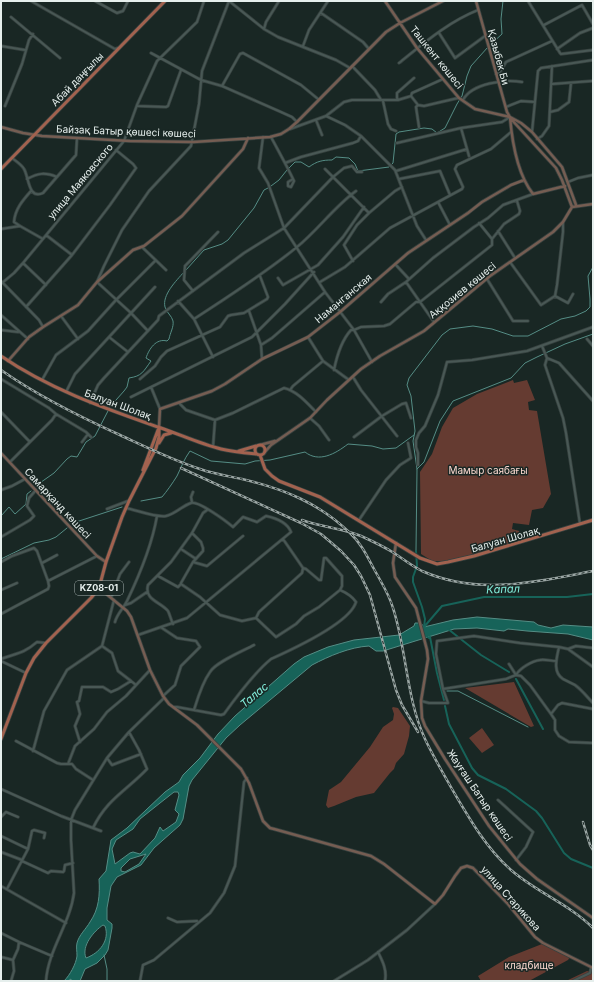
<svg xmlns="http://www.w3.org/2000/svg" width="594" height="982" font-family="Inter,sans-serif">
	<rect width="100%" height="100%" fill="#192724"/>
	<path fill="#653b31" d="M 513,380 L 514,383 L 527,380 L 535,400 L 528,402 L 529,410 L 537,411 L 551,494 L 543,508 L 532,510 L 529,525 L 513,523 L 512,529 L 519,531 L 519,542 L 448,561 L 432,561 L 421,554 L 420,472 L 432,454 L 442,427 L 453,408 L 477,394 Z
		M 514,682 L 534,726 L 531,727 L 465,688 Z
		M 393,707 L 398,708 L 410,726 L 409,736 L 404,754 L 396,763 L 394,769 L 390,773 L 374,793 L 356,797 L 334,806 L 328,808 L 326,805 L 329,790 L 341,782 L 370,747 L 383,727 L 393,720 L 394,714 L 392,708 Z
		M 482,728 L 494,745 L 482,753 L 469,738 Z
		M 542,944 L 570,957 L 568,960 L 529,981 L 481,981 L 478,976 L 509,957 Z
		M 587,971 L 593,972 L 593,981 L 566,981 Z"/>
	<path fill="#176359" stroke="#558d85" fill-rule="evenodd" d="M 477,617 L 534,622 L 538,625 L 551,628 L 563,625 L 593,627 L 593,640 L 568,634 L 527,631 L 508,629 L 504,631 L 477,628 L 454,629 L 383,651 L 376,651 L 369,646 C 350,647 329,656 312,665 L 240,725 L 226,738 L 192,780 L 189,786 L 183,819 L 180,825 L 154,848 L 141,865 L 117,877 L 111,886 L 107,908 L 107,920 L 112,924 L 112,928 L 108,950 L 105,955 L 97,963 L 85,969 L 80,981 L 71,981 L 71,979 L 68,981 L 64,981 C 70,975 76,964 77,956 C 77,951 76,947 77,943 C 79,935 86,929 90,922 C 99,909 100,895 99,879 L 106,871 L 111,840 L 127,828 L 165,792 L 179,782 L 183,775 L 200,758 L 218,734 L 235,716 L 294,664 L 304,657 L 328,647 L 354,640 L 399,635 L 414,626 L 415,623 L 421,623 L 424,627 L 453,620 ZM 174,792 L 178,792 L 179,795 L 175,810 L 179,814 L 176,822 L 163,831 L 160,827 L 155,838 L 140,854 L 133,852 L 130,853 L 115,864 L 112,849 L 116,840 L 133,829 L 140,819 L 155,807 ZM 146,854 L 139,864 L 125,872 L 121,871 L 121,868 L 130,859 ZM 103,925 L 105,926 C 110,940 100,953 86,958 C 81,946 94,931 103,925 Z"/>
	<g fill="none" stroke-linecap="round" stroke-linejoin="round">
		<path stroke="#558d85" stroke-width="1" d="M 490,45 L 502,34 L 501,19 L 503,1
			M 289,168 L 295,162 L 301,162 L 309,167 C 317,161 323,160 332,160 L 336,157 L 349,158 L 355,164 L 358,171 L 389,167 L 393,163 L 396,134 L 399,132 L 424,128 L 432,129 L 437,133 L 445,128 L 457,104 L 462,96 L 467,76 L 471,66 L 488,47
			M 271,186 L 279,180 L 287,170
			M 186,270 L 204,250 L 222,244 L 228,240 L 254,208 L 264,190 L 268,188
			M 109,408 L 124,391 L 127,387 L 129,378 C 142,376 143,372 151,361 L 146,358 C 149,349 156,338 167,341 L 169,339 C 170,333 174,327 173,321 C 172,316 166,312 165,307 C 162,295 176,281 184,272
			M 417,469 L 424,462 L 440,421 L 453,401 L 511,378 L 525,363 L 537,357 L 565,344 L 593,334
			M 37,485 L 54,473 L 67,459 L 71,456 L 77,457 L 86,442 L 95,436 L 108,411
			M 141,501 L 162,497 C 167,491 172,484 177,476 C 181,468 184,459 190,451 L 211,461 L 245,464 L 255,461 L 270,460 L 305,452 C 319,463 335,454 348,444 L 372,446 L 383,449 L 396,448 L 414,435
			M 1,516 L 9,507 L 15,514 L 26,504 L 27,494 L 31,491
			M 73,523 L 122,507
			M 416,551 L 417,469 L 413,441 L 415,431 L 411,396 L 407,385 L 409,378 L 442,335 L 450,329 L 473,326 L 492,329 L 513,336 L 528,336 L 561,319 L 575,316 L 586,311 L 590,307 L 590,299 L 588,276 L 593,267
			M 1,559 L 34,543 L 49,540 L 56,537 L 67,528
			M 447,691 L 458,691 L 528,727
			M 104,955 L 107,969 L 107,981"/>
		<path stroke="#176359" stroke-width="2" d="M 416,551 L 417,566 L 413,577 L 413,582 L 422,607 L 425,619 L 424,627
			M 424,627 L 442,606 L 484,597 L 567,597 L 593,594
			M 448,629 L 481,655 L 509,672
			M 426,636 L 429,638 L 430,637 L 437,673 L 444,700
			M 516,679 L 543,729
			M 445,706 L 449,724 L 472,768 L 478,775 L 506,789 L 536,811 L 542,818 L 564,853 L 571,859 L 593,868"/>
		<defs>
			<path id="street" d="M 31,1 L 115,49 L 118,48
				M 95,1 L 117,13 L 123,11 L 128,1
				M 229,1 L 264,29 L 278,37 L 336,60 L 350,68
				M 528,1 L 560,53 L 561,54 L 593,50
				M 321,13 L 363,42 L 369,49
				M 11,17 L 60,58
				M 544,25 L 582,5 L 593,24
				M 264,29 L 266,22 L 279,1
				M 439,33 L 455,58 L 485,36
				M 1,46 L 25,50
				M 303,46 L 309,30 L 328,1
				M 557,49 L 580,33 L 593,28
				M 151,53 L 201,80 L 222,86 L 281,112 L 292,117 L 297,122
				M 399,63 C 424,43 448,22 478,10
				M 352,66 L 375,90 L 381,100
				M 496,74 L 500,72 L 506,62 L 552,41
				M 552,84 L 592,81
				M 222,86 L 240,54 L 243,53 L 301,85 L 318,99
				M 411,96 L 412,93 L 443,79
				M 398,100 L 397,98 L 397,93 L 414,78
				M 463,100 C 472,83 505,79 522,82
				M 383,101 L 388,124 L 391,129 L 396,131
				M 5,106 L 22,64 L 29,40 L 33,34
				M 138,106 L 166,107 L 168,106 L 181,70
				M 506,107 L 521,101 L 535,102
				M 550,112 L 558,110 L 569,102 L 571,83
				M 326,116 L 345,125 L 361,136 L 395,170 L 417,226 L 426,240
				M 316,120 L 322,135
				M 419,127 L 416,107 L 418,105 L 424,106 L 458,98
				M 461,128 L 469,156
				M 290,129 L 326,116 L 344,102 L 352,100 L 398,100 L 411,96 L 418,105
				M 532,132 L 538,71 L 541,68 L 593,60
				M 263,137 L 259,168 L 268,183 L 284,228 L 325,292 L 354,330 L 372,362
				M 271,137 C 279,152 287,166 294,181 L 291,187 L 288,186 L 288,182 L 293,179
				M 537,139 L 542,136 L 549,126 L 552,66
				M 397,143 L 461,128 L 502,122 L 510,117
				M 12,158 C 16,161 22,165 24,169 C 29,177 28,200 43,193 L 76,155 L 77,138
				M 285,163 L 301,157 L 353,143 L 358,141 L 361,136
				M 325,169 L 369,213 L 395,191 L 402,187
				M 396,171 L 467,149
				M 27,179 C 38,173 45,172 57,177
				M 399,179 L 440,171 L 450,195
				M 568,182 L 578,178 L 593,175
				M 438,202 L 450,225
				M 20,226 L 43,239
				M 1,229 L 20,226 L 14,222 C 15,209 23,200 31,191
				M 498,231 L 515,258
				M 46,235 L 72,255
				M 492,239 L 504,224 L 519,214 L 520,211 L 517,201
				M 142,247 L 166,270
				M 353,261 L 344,245 L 357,225 L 369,213
				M 510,262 L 541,305 L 555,296 L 557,285 L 563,232 L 563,222
				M 23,263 L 46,285
				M 395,264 L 409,279
				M 278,278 L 283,285 L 318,265 L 343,237 L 364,207
				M 487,279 L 513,321 L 528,321
				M 1,281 L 39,320 L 43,327
				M 320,282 L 345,267 L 390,228 L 462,189 L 463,187 L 455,169 L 457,165 L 491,149 L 511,132
				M 406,282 L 434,322
				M 2,283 L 14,273 L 23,263 L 124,141 L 137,105 L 157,61 L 197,22 L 204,1
				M 193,291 L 184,280 L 185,266 L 218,232
				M 555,296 L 568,303 L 573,294
				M 178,301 L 194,319 L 213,357
				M 381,302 L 388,294 L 406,282 L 433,258 L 474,227 L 488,218 L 503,205 L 533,194
				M 26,307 L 72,255 L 110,205 L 136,168 L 133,164 L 116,150
				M 249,311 L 261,345 L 262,359
				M 1,315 L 28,339
				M 61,316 L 78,339
				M 194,319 C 229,296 264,274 297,247 C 318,230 334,207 356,191
				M 1,330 L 18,332
				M 148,331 L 131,313 L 97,282 L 104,266 L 122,230 L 149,191 L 191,146 L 199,104 L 202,71 L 229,1
				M 109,337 L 128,352
				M 308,337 L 323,361 L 349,380
				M 587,339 L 593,346
				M 261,345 L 272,338 L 325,292
				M 542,346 L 547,358 L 559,363 L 593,401
				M 547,358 L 545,365 L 563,418 L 566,433 L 580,524
				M 334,370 C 337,355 341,341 351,330 L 354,330 L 361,327 L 384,326 L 390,324 L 416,302 L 420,302 L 492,245 L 492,239 L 479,223
				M 353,377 L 361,390 L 397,436
				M 1,379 L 49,408 L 56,414 L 86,432 L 91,437
				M 140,379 L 155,366 L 161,357 L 167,351 L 220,327 L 228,316 L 231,315 L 244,313 L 267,299 L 268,297 L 260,276
				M 42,380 L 56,355 L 88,331 L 116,300 L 155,261
				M 151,387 L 160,409
				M 290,390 L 293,386 L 323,361
				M 66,392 L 75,374 L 155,287
				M 131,397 L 252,337 L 285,304 L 314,272
				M 90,403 L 98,385 L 104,378 L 158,320 L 159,316 L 244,253 L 284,228 L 333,177 L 344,168 L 352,166 L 357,172 L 362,172
				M 179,403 L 186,410 L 215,420 L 233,413 L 284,388 C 297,391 307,403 316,412
				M 1,412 L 30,442
				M 310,418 L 319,426 L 329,440
				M 354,437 L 382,416 L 402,404 L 406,403 L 411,418
				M 82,442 L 88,434
				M 213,447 L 215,420
				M 10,462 L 52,420 L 56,414
				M 418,465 L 418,453 L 416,447 L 416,440 L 419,433 L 425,426 L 438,395 L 447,362 L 472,360 L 527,351 L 593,327
				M 1,490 L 12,486 L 25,479
				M 192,502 L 191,497 L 193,492
				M 126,508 C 136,510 157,518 166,516 C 175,514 182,506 191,503 C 199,501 226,521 233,527 L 243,517 L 257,522 L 266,516 C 276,518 287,522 291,532 L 187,618 L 138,635
				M 107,509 L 128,501
				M 359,520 L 386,480 L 400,465 L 411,458 L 408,443
				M 1,537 L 30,520 L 34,516 L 27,506 L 29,498 L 36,490
				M 181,549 L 196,559
				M 1,562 L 12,556 L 34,548 L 37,551 L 48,581
				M 193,562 L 207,566 L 243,536
				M 42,563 L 57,555
				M 158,576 L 178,587 L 181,584 L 200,597 L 220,615 L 242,621 L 256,618 L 259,612 L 302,573 L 303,568
				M 181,583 L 193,562 L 203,551 L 203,548 L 201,542 L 192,533
				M 1,590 L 17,583
				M 111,598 L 120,574 L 129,562
				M 125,605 L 131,603 L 147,592
				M 1,614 L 48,589 L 49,586 L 48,581 L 97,556
				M 256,618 L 276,637 L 296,624 L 304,616 L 319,607 L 340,590 L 342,586 L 342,576 L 326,558 L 324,558 L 321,580 L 319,580 L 306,569 L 303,568 L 283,539
				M 115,622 C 117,614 123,609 127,601 C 140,574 152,545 157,516
				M 173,624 C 171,620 170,615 168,611 C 161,602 144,600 148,585 L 171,562 L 192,533 L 203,513 L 207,510
				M 162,628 L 177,638 L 196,641 L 200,647 L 181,666 L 175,685 L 163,696
				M 102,646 L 112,653 L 118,671 L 131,681
				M 559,647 C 557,657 552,672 563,679 C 567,681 571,683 575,685 C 582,690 587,697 593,703
				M 568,649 L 576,646 L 593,648
				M 1,659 C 17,653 23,654 37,642 L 46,643
				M 1,661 L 26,673
				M 509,664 L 516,675 L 521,676 L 530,685 L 551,714 L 555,720 L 555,730 L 559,736 L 569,742 L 593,743
				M 443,689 L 436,654 L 437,641 L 474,636 L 520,643 L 559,647 L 568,649 L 593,667
				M 421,701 L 429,703 L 448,703 L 443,689 L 506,679 L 516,675 C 520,668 532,661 540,660 C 545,659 551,661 556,661
				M 174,707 L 177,707 L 221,715 L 224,714 C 237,696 254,673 271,659 C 291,650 350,623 356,602 C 352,596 347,593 340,590
				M 194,710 C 198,697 202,683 210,672 C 216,662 243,651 254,645
				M 551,714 L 558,705 L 562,703 L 593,709
				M 16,741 L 57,763 L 61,764 L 72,764 L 76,769 L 93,780
				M 80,742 L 75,726 L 80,714 L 77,702 L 79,701 L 82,687 L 103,687 L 111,692 L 118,689 L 131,681 L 136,685
				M 33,751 L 44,711 L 67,670 L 102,646 L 114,600
				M 107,758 L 112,765 L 141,754
				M 68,764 L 75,746 L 94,729 L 107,712 L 126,696 L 150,670
				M 1,789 L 61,816 L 101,831
				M 498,800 L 533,832 L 526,847 L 516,860
				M 1,817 L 6,812 L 18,817
				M 93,828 C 107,799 126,791 147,769 L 139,750 L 129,732
				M 1,836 L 28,849
				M 1,852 L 22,860
				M 22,861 L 48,873 L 51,871 L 63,872 L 64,871 L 65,865 L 73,863
				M 1,886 L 66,923
				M 7,889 L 28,849 L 32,831 L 34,830 L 45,833 L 44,838
				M 168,918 L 177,922 L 197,921
				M 1,933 L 19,942 L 52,956
				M 378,952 C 383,962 387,970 385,981
				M 1,957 L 13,960 L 18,949 L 19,942
				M 11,981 L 14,971 L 13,960
				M 46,981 C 48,950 70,924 74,893 L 71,840 L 71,820 L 75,810 L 107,758 L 129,732 L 164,698
				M 140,981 L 143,965 L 154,960 L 210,913 L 224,893 L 235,866 L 244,782 L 247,778
				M 334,981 L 368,960 L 407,930 L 435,904
				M 573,981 L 590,973 L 591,968"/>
			<path id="secondary" d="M 385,1 L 417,48 L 459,98 L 475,109 L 510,117 L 521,123 L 532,132 L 562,167 L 576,205
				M 476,1 L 507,112 L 511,119 L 556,168 L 562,180 L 572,207
				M 510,117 C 512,141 518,175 533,194 L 565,186
				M 1,127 L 23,133 L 42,136 L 130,141 L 193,142 L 270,137 L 281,134 L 289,129 L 297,122 L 386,32 L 400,23 L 443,1
				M 572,207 L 593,204
				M 8,361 L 29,337 L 43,327 L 78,305 L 97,282 L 133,250 L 144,246 L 182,216 L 243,149 L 248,138
				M 159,427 L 160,409 L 212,391 L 225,384 L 262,359 L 308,337 L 340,312 L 408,253 L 468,213 L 482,202 L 511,185 L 524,180
				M 260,445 L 275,441
				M 1,453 L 97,556 L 106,562
				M 264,453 L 271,445 L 310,418 L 327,400 L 361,369 L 380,356 L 424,331 L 490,276 L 553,232 L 563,222 L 572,207
				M 396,543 L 393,563 L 395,577 L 416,608 L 427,650 L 428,659 L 421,701 L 422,718 L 425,726 L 445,759 L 489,826 L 520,864 L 537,879 L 593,918
				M 99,588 L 127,611 L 131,617 L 150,670 L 163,696 L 169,704 L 197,725 L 241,769 L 249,783 L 263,821 L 270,828 L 274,829 L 371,856 L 384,864 L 435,904 L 443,895 L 455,876 L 461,868 L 467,866 L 473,868 L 508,904 L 535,937 L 543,943 L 593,968"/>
			<path id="primary" d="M 1,169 L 165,1
				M 1,356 C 49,389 104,408 158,427 C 179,434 200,444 221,449 C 233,452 246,453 257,454
				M 159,443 L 164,435 L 171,433
				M255 450a5 5 0 1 1 10 0a5 5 0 1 1-10 0Z
				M 239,451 L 256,446
				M 260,455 L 265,469 L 272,476 L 279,481 L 320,497 L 420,558 L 437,564 L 448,562 L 474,556 L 593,520
				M 143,470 L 158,430
				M 1,739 L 26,673 L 34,658 L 46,643 L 91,598 L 99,588 L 106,562 L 122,517 L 129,501 L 156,448 L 159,437 L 159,427"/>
		</defs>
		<use href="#street" stroke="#36413f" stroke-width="3.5"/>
		<use href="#secondary" stroke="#36413f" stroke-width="4"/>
		<use href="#primary" stroke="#36413f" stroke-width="4.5"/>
		<use href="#street" stroke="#495855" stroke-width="2"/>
		<use href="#secondary" stroke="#755d52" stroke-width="2.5"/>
		<use href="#primary" stroke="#a2624f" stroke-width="3"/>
		<defs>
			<path id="rail" d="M 1,370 C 38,396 78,416 120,435 C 146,447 172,460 200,469 C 214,474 228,476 242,479 C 284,489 319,503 350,533 C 361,543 367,556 374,569 C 381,582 389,594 393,608 C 407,651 406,698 425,739 C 433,756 443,773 452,789 C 469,818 486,848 511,870 C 536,892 569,904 593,928
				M 181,468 L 301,523 L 321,534 L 341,551 L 354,565 L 361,576 L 370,595 L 396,690 L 402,705 L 418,732
				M 302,520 C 321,527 342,528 361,536 C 372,541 383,546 394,553 C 403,559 412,566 422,571 C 479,596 535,582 593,571
				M 583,822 L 590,845 L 593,850"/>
		</defs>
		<use href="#rail" stroke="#9ba6a4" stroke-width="2.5"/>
		<use href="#rail" stroke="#192724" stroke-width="1" stroke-dasharray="3" stroke-linecap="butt"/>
	</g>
	<g text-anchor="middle" stroke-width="3" stroke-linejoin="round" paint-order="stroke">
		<rect fill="#192724" stroke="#a8b3b1" stroke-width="1" x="75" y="581" width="48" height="14" rx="3"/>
		<g font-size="9" font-weight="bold" fill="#e6efed">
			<text x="99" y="591">KZ08-01</text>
		</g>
		<g font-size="10" fill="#e6efed" stroke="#192724">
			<text transform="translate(437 57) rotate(51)" y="4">Ташкент көшесі</text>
			<text transform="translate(499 57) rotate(75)" y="4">Қазыбек Би</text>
			<text transform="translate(77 79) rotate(-46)" y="4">Абай даңғылы</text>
			<text transform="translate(126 131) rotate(2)" y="4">Байзақ Батыр қөшесі көшесі</text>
			<text transform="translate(80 181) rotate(-50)" y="4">улица Маяковского</text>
			<text transform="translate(462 290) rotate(-39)" y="4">Аққозиев көшесі</text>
			<text transform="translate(343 298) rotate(-40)" y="4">Наманганская</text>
			<text transform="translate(118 404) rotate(20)" y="4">Балуан Шолақ</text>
			<text transform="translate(58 503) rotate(47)" y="4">Самарқанд көшесі</text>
			<text transform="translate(505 539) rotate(-16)" y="4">Балуан Шолақ</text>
			<text transform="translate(480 795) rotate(56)" y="4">Жауғаш Батыр көшесі</text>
			<text transform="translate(511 898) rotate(48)" y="4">улица Старикова</text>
		</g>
		<g font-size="10" fill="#fbd8cf" stroke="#192724">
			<text x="488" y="474">Мамыр саябағы</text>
			<text x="529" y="969">кладбище</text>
		</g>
		<g font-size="11" font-style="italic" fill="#82eddb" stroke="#192724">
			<text transform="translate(503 589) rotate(-2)" y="4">Капал</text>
			<text transform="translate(254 695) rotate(-40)" y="4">Талас</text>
		</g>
	</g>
	<rect width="594" height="982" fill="none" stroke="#e6efed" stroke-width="4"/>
</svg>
